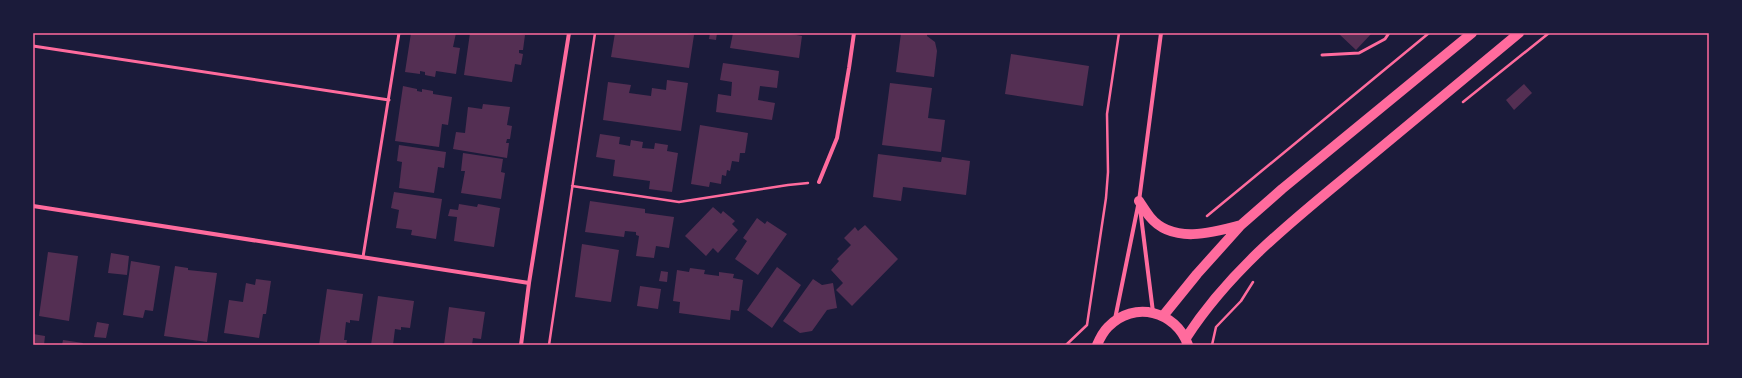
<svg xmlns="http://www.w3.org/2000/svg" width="1742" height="378" font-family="Mulish,sans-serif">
	<rect width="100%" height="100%" fill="#1b1b3a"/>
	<path fill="#542f53" d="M 411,33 L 456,33 L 453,47 L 460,48 L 456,74 L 436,71 L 435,77 L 425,75 L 425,72 L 420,71 L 420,74 L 405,72 Z
		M 470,33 L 512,33 L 525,35 L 523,50 L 519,50 L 519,53 L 523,54 L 521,65 L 515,64 L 512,82 L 464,75 Z
		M 615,33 L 680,33 L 694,35 L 689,68 L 611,57 Z
		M 710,33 L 717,33 L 716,40 L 709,39 Z
		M 733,33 L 785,33 L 802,36 L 799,58 L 730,48 Z
		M 901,33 L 927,33 L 927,36 L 935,42 L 937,51 L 934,77 L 896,72 Z
		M 1338,33 L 1372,33 L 1356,50 Z
		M 1011,54 L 1089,66 L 1083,106 L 1005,94 Z
		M 723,63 L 779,71 L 777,88 L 760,86 L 758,100 L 775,103 L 772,120 L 716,112 L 718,94 L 731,96 L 732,82 L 720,80 Z
		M 667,80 L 688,83 L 681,131 L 603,120 L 608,82 L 631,85 L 629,93 L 651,96 L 652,88 L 666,90 Z
		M 890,83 L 932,88 L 928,118 L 945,120 L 941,152 L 882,145 Z
		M 1524,84 L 1532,93 L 1514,110 L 1506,100 Z
		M 403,86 L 417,89 L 417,91 L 422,92 L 422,89 L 433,91 L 433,94 L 452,97 L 448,125 L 442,124 L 439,147 L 395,141 Z
		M 483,104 L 510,107 L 507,125 L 512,126 L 510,139 L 507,139 L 506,143 L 509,143 L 507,158 L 453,149 L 456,132 L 465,133 L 468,107 L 482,109 Z
		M 700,125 L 748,133 L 745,153 L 740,153 L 739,162 L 732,161 L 730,171 L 727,170 L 726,176 L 722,175 L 721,184 L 710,182 L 709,187 L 691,184 Z
		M 600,134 L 620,137 L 619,144 L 630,146 L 631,140 L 643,142 L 642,148 L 654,149 L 655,143 L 668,145 L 667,151 L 678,153 L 672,192 L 649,189 L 650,181 L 613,176 L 615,160 L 596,157 Z
		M 399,145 L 446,152 L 444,168 L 438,167 L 434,193 L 399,188 L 402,162 L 397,161 Z
		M 463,153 L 503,159 L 501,172 L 505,173 L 501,199 L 461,193 L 465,171 L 461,171 Z
		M 878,154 L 941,162 L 942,157 L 970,161 L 966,195 L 903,187 L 901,201 L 873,197 Z
		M 394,192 L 442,199 L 436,239 L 411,235 L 412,230 L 396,228 L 399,210 L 391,208 Z
		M 590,201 L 645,209 L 645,213 L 674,217 L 669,248 L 656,246 L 654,258 L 636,256 L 639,236 L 636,235 L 636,232 L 625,231 L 624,237 L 585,232 Z
		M 459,204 L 477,207 L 478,204 L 500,208 L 494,247 L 454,241 L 457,217 L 448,216 L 450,209 L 458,210 Z
		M 713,207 L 721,214 L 723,211 L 735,221 L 732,224 L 738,230 L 718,253 L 713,248 L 706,256 L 685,236 Z
		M 757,218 L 765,224 L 767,221 L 787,234 L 758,275 L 735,259 L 747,241 L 743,238 Z
		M 865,225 L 898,259 L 852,306 L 836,290 L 843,283 L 831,270 L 839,261 L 837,259 L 851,245 L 844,238 L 855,227 L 858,231 Z
		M 582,244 L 619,250 L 611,302 L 575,297 Z
		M 48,252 L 78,256 L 69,321 L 39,316 Z
		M 111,253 L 129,256 L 127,275 L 108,273 Z
		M 131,261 L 160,266 L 153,311 L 145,310 L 143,318 L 123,315 Z
		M 175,266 L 188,268 L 188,270 L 217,273 L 207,342 L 164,336 Z
		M 777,267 L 801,285 L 772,328 L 747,310 Z
		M 690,268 L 705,270 L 704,274 L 719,276 L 719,272 L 734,274 L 733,278 L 743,280 L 739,311 L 731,310 L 730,320 L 679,313 L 680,302 L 673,301 L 677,270 L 689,272 Z
		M 661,271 L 668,272 L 667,282 L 659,281 Z
		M 256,279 L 271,281 L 266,314 L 263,314 L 259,338 L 224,333 L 229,300 L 243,302 L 246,283 L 255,285 Z
		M 813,279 L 822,285 L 833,283 L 837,308 L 827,310 L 812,331 L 800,333 L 783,321 Z
		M 640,286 L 661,289 L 658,309 L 637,306 Z
		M 327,289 L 363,294 L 359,321 L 350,320 L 350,323 L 346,322 L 344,340 L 347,340 L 346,345 L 319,345 Z
		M 378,296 L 414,301 L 410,328 L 401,327 L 401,330 L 395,329 L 393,345 L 371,345 Z
		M 449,307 L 485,312 L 481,339 L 473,338 L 472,345 L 444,345 Z
		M 97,322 L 109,324 L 106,338 L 94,337 Z
		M 33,334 L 45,336 L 44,345 L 33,345 Z
		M 63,340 L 83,343 L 82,345 L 62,345 Z"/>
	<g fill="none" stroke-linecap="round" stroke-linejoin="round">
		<path stroke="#ff6b9d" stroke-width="2.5" d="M 1463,102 L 1549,33
			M 572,186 L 679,202 L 788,185 L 808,183
			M 1207,216 L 1429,33
			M 549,345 L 595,33
			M 1066,345 L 1087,325 L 1106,198 L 1108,172 L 1107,114 L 1119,33
			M 1212,345 L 1216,327 L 1241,301 L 1253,282"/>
		<path stroke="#ff6b9d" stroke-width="3" d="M 33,46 L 389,100
			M 1322,55 L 1359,53 L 1385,39 L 1389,33
			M 363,257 L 399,33"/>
		<path stroke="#ff6b9d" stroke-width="4" d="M 819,182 L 837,138 L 849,68 L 854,33
			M 33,206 L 529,283
			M 1140,208 L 1153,312
			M 1115,319 L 1139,201 L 1161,33
			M 521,345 L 529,283 L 569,33"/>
		<path stroke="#ff6b9d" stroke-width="10" d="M 1139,201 C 1143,207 1146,212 1150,217 C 1172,244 1212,233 1241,225
			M 1163,316 L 1197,274 L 1241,225 L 1282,189 L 1472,33
			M 1186,338 C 1230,270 1292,221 1354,170 C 1409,124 1464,79 1519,33
			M 1097,345 C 1100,338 1103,332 1108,327 C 1134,300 1176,311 1188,345"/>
	</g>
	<rect width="1742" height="378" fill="none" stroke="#1b1b3a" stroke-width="68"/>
	<rect x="34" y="34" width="1674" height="310" fill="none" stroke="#ff6b9d" stroke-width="1.5"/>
</svg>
